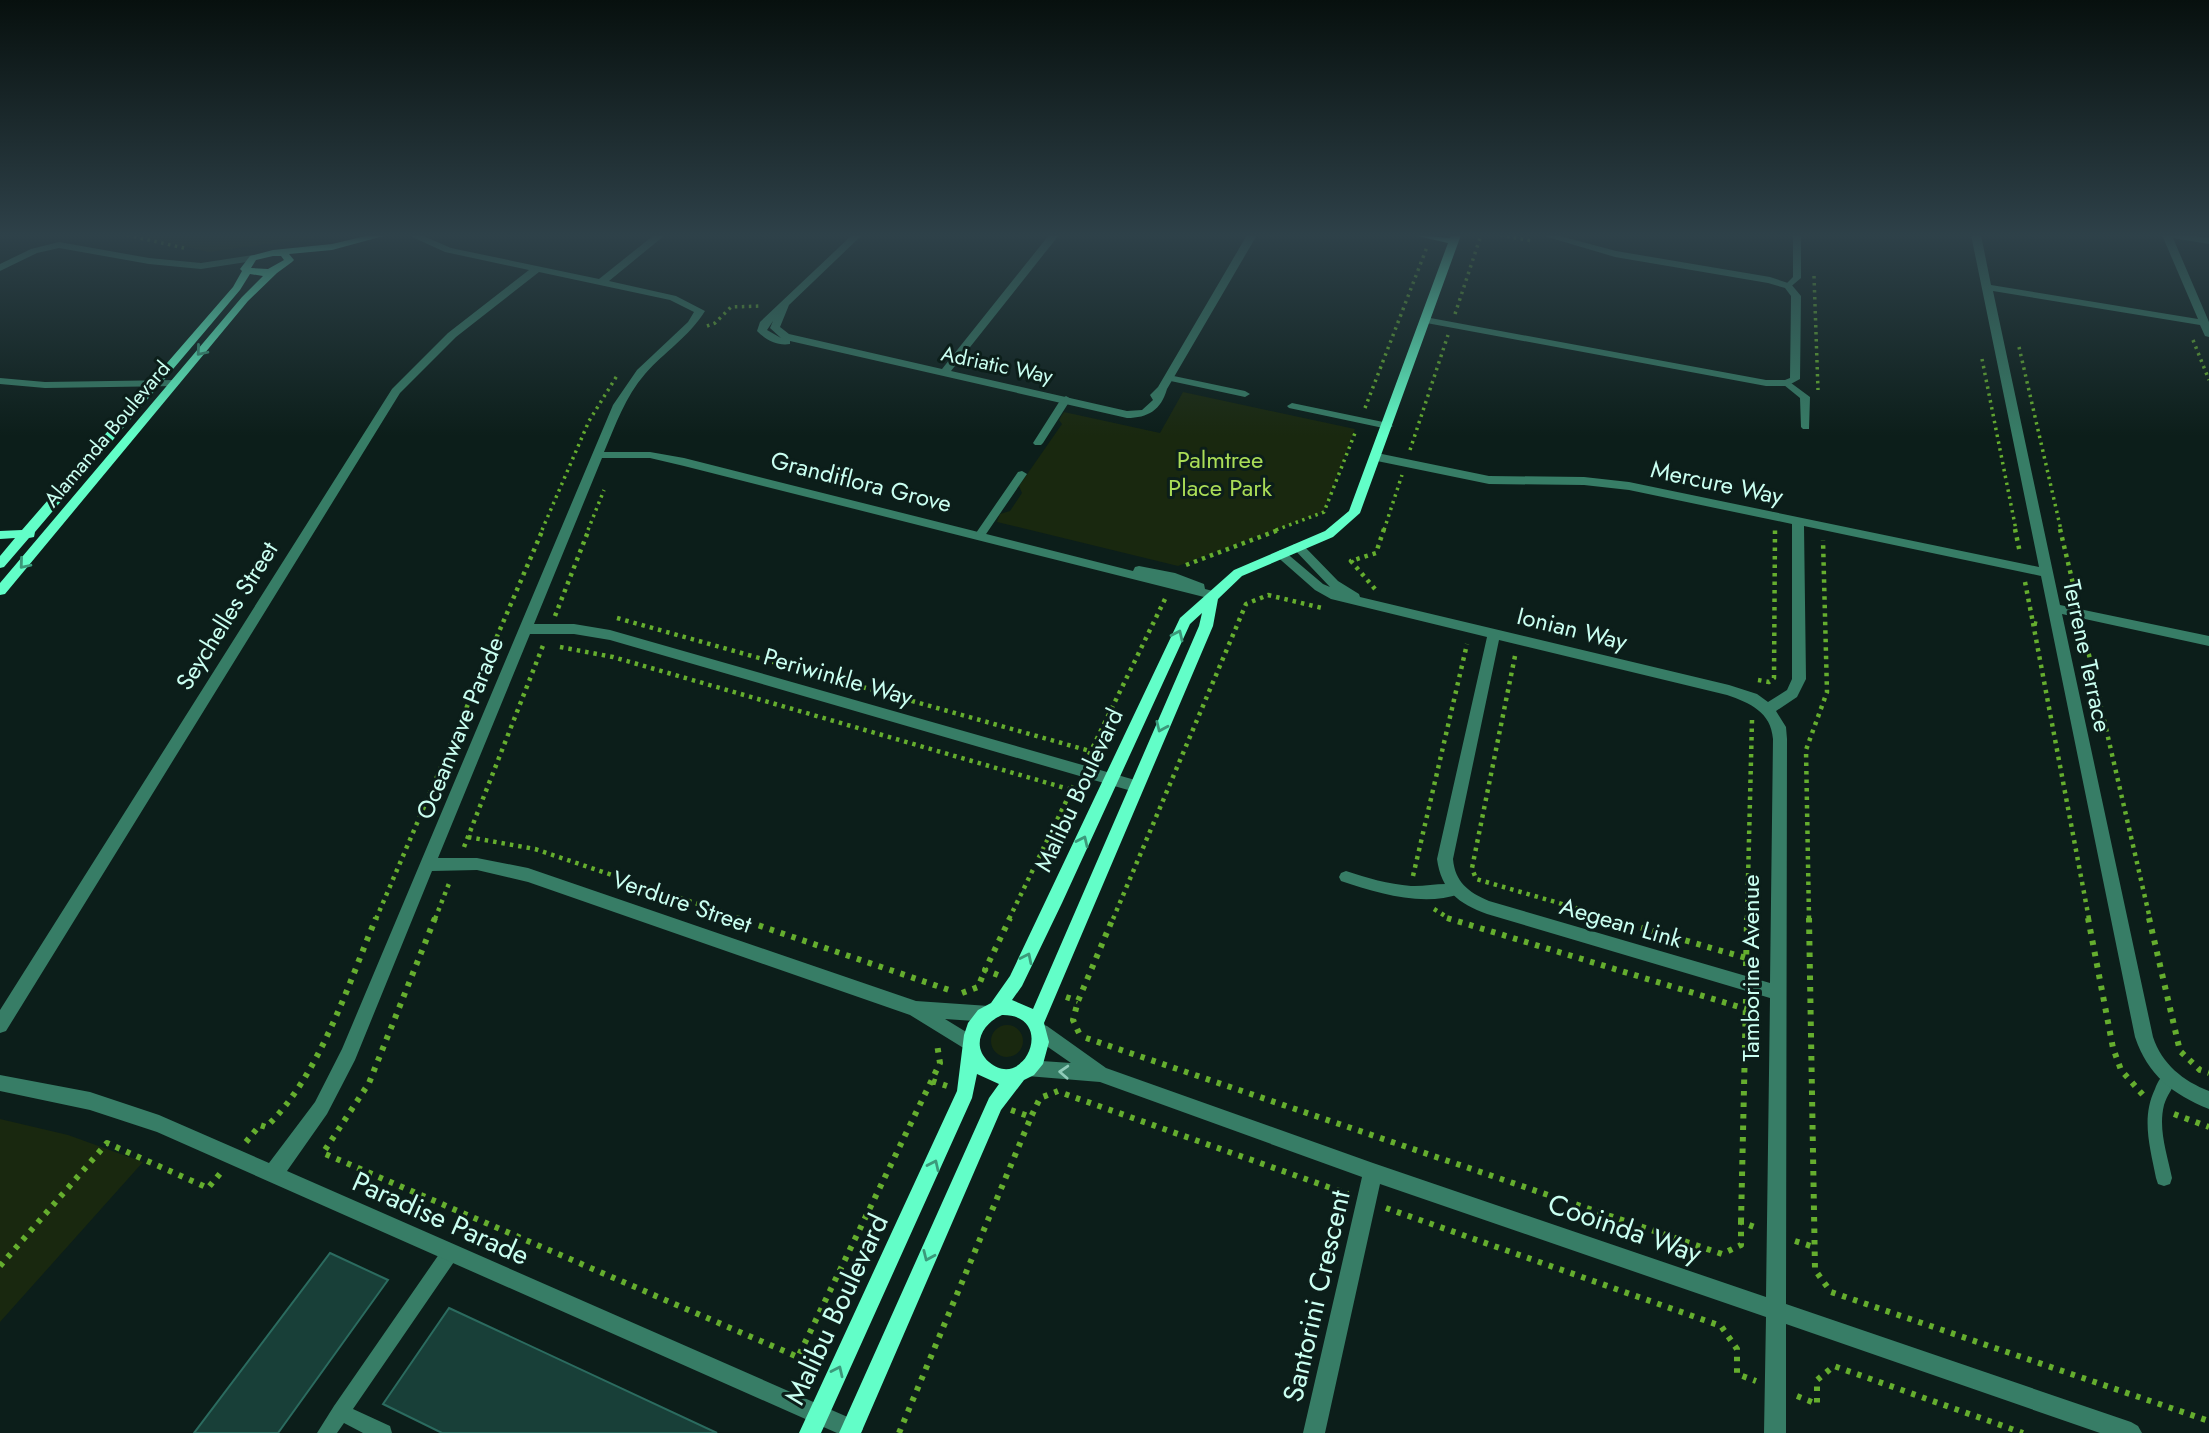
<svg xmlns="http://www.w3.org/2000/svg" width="2209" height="1433" font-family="Jost,sans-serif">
	<rect width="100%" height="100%" fill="#0c1e1a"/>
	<path fill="#19280f" d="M 131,235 L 334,235 L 209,252 Z
		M 1183,392 L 1355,429 L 1323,512 L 1178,566 L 997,522 L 1000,514 L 1010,511 L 1022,493 L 1019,486 L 1062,424 L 1059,420 L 1064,412 L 1160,433 Z
		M991 1041a16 16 0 1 1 32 0a16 16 0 1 1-32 0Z
		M 0,1119 L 68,1135 L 143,1162 L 0,1322 Z"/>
	<path fill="#183f38" stroke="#2b6b5f" stroke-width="2" d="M 330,1253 L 388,1280 L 278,1433 L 194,1433 Z
		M 449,1308 L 717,1433 L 442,1433 L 383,1404 Z"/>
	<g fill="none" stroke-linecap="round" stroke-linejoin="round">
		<path stroke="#65ae2e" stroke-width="3.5" stroke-dasharray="2.5 4.5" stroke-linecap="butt" d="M 127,235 L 184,248
			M 1500,235 L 1533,241
			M 1814,276 L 1818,390
			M 1455,314 L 1481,235
			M 707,326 L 715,323 L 731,307 L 760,306
			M 2193,340 L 2209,380
			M 2019,347 L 2061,530
			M 1982,359 L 2016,530
			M 1365,408 L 1427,247
			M 1410,450 L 1448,335
			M 542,530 L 589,421 L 618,374
			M 588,530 L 604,490
			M 1276,530 L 1324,512 L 1355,433
			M 1384,530 L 1402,475"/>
		<path stroke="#65ae2e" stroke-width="4.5" stroke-dasharray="3.5 5" stroke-linecap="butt" d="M 2015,529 L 2020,553
			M 2060,529 L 2075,592
			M 1186,565 L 1281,529
			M 2025,582 L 2033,623 L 2042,625
			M 1375,589 L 1351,561 L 1376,553 L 1384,529
			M 555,616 L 589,529
			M 617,618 L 1090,751
			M 2033,623 L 2089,919
			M 2083,629 L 2150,919
			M 560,647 L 613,657 L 1072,790
			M 1515,656 L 1472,868 L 1476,879 L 1614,919
			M 1758,680 L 1769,682 L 1774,678 L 1775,530
			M 1089,755 L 1166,597
			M 468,837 L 535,849 L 742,919
			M 464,847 L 544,643
			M 1413,876 L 1467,644
			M 1434,909 L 1450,919
			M 376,919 L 543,529
			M 435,919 L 450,881
			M 1009,919 L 1074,785
			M 1113,919 L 1246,604 L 1268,595 L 1322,608
			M 1747,919 L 1752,720
			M 1809,919 L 1806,750 L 1827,692 L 1823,540"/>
		<path stroke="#65ae2e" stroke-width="6" stroke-dasharray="4.5 7" stroke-linecap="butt" d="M 435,918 L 369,1083 L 323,1153 L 798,1357 L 940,1063 L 937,1044
			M 737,918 L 952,991
			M 1447,918 L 1746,1009
			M 1608,918 L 1746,958
			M 1809,918 L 1815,1270 L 1831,1292 L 2209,1421
			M 2088,918 L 2113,1048 L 2121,1070 L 2143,1095
			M 2149,918 L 2180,1051 L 2200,1070 L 2209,1073
			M 1746,966 L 1747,918
			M 998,975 L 985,970 L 1010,918
			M 962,993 L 978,987 L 985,970
			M 1066,997 L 1078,1001
			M 1079,1033 L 1073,1020 L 1078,1001 L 1113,918
			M 1086,1038 L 1722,1254 L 1741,1245 L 1741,1222 L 1757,1228
			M 932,1081 L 947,1086
			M 1065,1094 L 1348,1194
			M 1011,1110 L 1031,1117 L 1040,1098 L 1058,1091
			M 2174,1114 L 2209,1127
			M 246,1142 L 260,1125 L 266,1127 C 319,1077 348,985 376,918
			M 1386,1208 L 1721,1326 L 1737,1349 L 1737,1374 L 1756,1381
			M 1741,1222 L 1746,999
			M 1795,1241 L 1814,1247
			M 0,1266 L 107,1143 L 208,1188 L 223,1170
			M 1797,1396 L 1817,1404 L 1817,1380 L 1834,1366 L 2023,1433
			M 899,1433 L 1031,1117"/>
		<path fill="#377d66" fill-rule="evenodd" d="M 1793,235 L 1801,235 L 1801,278 L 1788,289 L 1784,286 L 1793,277 Z
			M 1169,375 L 1245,391 L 1250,394 L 1245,397 L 1166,380 L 1166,376 Z
			M 1787,380 L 1810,397 L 1809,429 L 1803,429 L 1801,427 L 1800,398 L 1784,385 L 1784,381 Z
			M 1066,396 L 1071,399 L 1043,443 L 1041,445 L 1035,445 L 1033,443 L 1061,399 Z
			M 1292,403 L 1388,423 L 1393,426 L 1388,429 L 1289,408 L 1287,406 Z
			M 1022,471 L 1027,474 L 984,537 L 976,537 L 975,535 L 976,533 L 1018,472 Z
			M 1346,871 C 1367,878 1388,884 1411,886 C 1426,887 1446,881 1460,886 L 1462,890 L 1460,894 C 1422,907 1377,893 1341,881 L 1339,877 L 1341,873 Z
			M 2169,1072 L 2174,1074 L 2177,1079 C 2173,1088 2167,1095 2164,1105 C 2158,1129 2167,1154 2172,1178 L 2170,1184 L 2164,1186 L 2158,1184 L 2156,1178 C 2150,1147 2141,1118 2155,1089 C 2158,1081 2161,1075 2169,1072 Z
			M 450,1245 L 456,1247 L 458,1253 L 456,1259 L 353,1409 L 390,1426 L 392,1433 L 363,1433 L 344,1423 L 337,1433 L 317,1433 L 334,1406 L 444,1247 Z"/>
		<path fill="#377d66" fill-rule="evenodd" d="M 408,235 L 421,235 L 451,248 L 599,279 L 654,235 L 665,235 L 609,281 L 676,296 L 705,311 C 689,337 664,352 645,374 C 625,397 616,424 604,452 L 650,452 L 684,458 L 1133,571 L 1135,567 L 1139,566 L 1175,573 L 1204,584 L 1205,589 L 1217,592 L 1218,595 L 1212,599 L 684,466 L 650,458 L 602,458 L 534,624 L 574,624 L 610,630 L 1135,780 L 1140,782 L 1142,786 L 1140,790 L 1135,792 L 610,640 L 574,634 L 530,634 L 438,858 L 477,858 L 528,868 L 916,1001 L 989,1006 L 995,1009 L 997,1014 L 995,1019 L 989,1022 L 945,1019 L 976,1038 L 979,1044 L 976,1050 L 970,1052 L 910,1015 L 528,882 L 477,870 L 432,871 L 355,1060 L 327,1114 L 287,1171 L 859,1422 L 863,1429 L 861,1433 L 837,1433 L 157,1132 L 90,1110 L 0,1091 L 0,1075 L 90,1092 L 159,1115 L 269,1163 L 315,1102 L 342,1049 L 613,405 L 637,370 L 688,322 L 694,312 L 670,300 L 539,272 L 456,337 L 400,393 L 6,1031 L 0,1033 L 0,1010 L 392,389 L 448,333 L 529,270 L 445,252 Z
			M 852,235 L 862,235 L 789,305 L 780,327 L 789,334 L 942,369 L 1049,235 L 1059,235 L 951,371 L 1127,411 L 1142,410 L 1153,400 L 1150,395 L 1158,387 L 1247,235 L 1257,235 L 1167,389 C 1161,410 1148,418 1127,418 L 790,341 L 790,344 C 777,346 766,340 757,331 L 760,322 ZM 773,321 L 770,328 L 781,338 L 767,330 Z
			M 1541,235 L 1556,235 L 1616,251 L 1770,277 L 1791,284 L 1801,296 L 1800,379 L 1787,386 L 1766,386 L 1421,322 L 1421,318 L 1425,317 L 1766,380 L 1785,380 L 1790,378 L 1791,296 L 1785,288 L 1768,283 L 1615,257 Z
			M 1971,235 L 1981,235 L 1991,285 L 2198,319 L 2162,235 L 2189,235 L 2209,238 L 2209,244 L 2173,238 L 2209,322 L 2209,337 L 2205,336 L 2200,325 L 1993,291 L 2060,605 L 2209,636 L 2209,646 L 2062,614 L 2153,1037 C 2162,1064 2183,1081 2209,1091 L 2209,1109 C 2172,1094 2148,1075 2135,1037 L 2041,576 L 1804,526 L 1806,679 L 1797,697 L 1776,711 L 1786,727 L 1787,739 L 1786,1304 L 2131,1422 L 2138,1426 L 2142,1433 L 2100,1433 L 1786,1324 L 1786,1433 L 1764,1433 L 1766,1317 L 1380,1184 L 1325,1433 L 1303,1433 L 1362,1177 L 1100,1082 L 1027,1076 L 1021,1074 L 1018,1068 L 1021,1062 L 1027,1060 L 1071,1063 L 1035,1038 L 1032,1032 L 1035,1026 L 1041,1024 L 1047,1026 L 1106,1068 L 1373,1163 L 1766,1297 L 1770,998 L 1487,914 C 1459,904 1441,890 1437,859 L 1487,637 L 1331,599 L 1315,590 L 1274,554 L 1280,550 L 1284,551 L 1323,584 L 1330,587 L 1292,547 L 1294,544 L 1302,544 L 1338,581 L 1359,594 L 1360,597 L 1729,685 L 1757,694 L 1768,702 L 1787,690 L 1792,679 L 1792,524 L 1629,490 L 1584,485 L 1489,484 L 1377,461 L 1371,457 L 1377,453 L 1489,476 L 1584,477 L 1629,482 L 2039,567 ZM 1499,640 L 1727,695 C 1750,703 1771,712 1773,739 L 1770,983 L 1489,901 C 1468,892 1455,882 1453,859 Z
			M 59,242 L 149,258 L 201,263 L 253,255 L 258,258 L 253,261 L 201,269 L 149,264 L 59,248 L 37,253 L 0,271 L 0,264 L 31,249 Z
			M 0,378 L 45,382 L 175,380 L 180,383 L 175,386 L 45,388 L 0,384 Z"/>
		<path fill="#62fec8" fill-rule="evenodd" d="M 370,235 L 387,235 L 332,250 L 289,254 L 294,260 L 292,262 L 277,273 L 248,301 L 5,594 L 0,595 L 0,583 L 242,297 L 263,276 L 250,274 L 240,290 L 35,532 L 34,537 L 29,538 L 4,567 L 0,568 L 0,556 L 15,538 L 0,539 L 0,531 L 22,530 L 233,287 L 242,271 L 240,269 L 250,256 L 273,250 L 332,244 ZM 273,256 L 281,256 L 284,260 L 268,269 L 251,268 L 256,260 Z
			M 1413,235 L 1450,238 L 1451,235 L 1461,235 L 1360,513 L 1333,537 L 1242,576 L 1218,599 L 1213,626 L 1044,1023 L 1049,1042 L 1043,1064 L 1034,1075 L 1024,1080 L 1001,1110 L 861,1433 L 839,1433 L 989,1098 L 999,1084 L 977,1074 L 972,1098 L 821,1433 L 799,1433 L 957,1091 L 964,1035 L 968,1023 L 978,1010 L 991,1003 L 1010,976 L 1180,618 L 1234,570 L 1325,531 L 1349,511 L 1448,243 ZM 1202,613 L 1199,626 L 1033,1009 L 1012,1000 L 1022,986 L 1062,903 L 1190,624 ZM 1002,1015 C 1057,1014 1025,1093 989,1062 C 970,1045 983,1023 1002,1015 Z"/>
	</g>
	<defs><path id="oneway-chevron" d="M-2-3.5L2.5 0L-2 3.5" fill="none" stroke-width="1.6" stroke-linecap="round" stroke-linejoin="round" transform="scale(1.75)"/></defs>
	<g stroke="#3b997a">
		<use href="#oneway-chevron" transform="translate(201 351) rotate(130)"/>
		<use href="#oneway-chevron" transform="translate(24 564) rotate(130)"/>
		<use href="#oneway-chevron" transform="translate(1178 635) rotate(-65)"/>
		<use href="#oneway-chevron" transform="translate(1161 727) rotate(114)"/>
		<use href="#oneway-chevron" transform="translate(1083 841) rotate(-65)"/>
		<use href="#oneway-chevron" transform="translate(1027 958) rotate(-64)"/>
		<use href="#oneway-chevron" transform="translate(934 1165) rotate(-65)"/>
		<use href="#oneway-chevron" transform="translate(928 1256) rotate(114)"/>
		<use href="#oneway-chevron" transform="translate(838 1371) rotate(-65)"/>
	</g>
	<use stroke="#8fcbb9" href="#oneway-chevron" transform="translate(1064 1072) rotate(-177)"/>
	<linearGradient id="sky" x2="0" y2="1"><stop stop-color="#07100e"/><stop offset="0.54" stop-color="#2e4149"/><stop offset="1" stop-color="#2e4149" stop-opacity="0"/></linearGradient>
	<rect width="2209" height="436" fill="url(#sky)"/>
	<g text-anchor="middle" stroke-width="6" stroke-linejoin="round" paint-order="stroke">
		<g font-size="21" fill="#cafff1" stroke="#0c1e1a">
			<text transform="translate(997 365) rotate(12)" y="7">Adriatic Way</text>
			<text transform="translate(107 434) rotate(-50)" y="7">Alamanda Boulevard</text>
		</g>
		<g font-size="24" fill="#aadd57" stroke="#0c1e1a">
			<text x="1220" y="468">Palmtree<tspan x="1220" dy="28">Place Park</tspan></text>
		</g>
		<g font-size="24" fill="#cafff1" stroke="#0c1e1a">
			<text transform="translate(861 482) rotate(14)" y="8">Grandiflora Grove</text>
			<text transform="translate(1717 483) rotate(12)" y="8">Mercure Way</text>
			<text transform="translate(227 616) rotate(-58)" y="8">Seychelles Street</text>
			<text transform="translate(1572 629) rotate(14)" y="8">Ionian Way</text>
			<text transform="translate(2087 656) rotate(78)" y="8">Terrene Terrace</text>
			<text transform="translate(838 677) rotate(16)" y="8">Periwinkle Way</text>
			<text transform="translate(460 728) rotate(-68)" y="8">Oceanwave Parade</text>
			<text transform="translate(1079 790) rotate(-65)" y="8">Malibu Boulevard</text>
			<text transform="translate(682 902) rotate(19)" y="8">Verdure Street</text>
			<text transform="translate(1621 923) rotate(16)" y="8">Aegean Link</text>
			<text transform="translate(1751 968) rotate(-90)" y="8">Tamborine Avenue</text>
		</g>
		<g font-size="28" fill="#cafff1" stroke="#0c1e1a">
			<text transform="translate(441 1218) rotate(24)" y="10">Paradise Parade</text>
			<text transform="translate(1625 1228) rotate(19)" y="10">Cooinda Way</text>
			<text transform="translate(1316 1296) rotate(-77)" y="10">Santorini Crescent</text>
			<text transform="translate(836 1309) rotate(-65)" y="10">Malibu Boulevard</text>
		</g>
	</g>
</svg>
